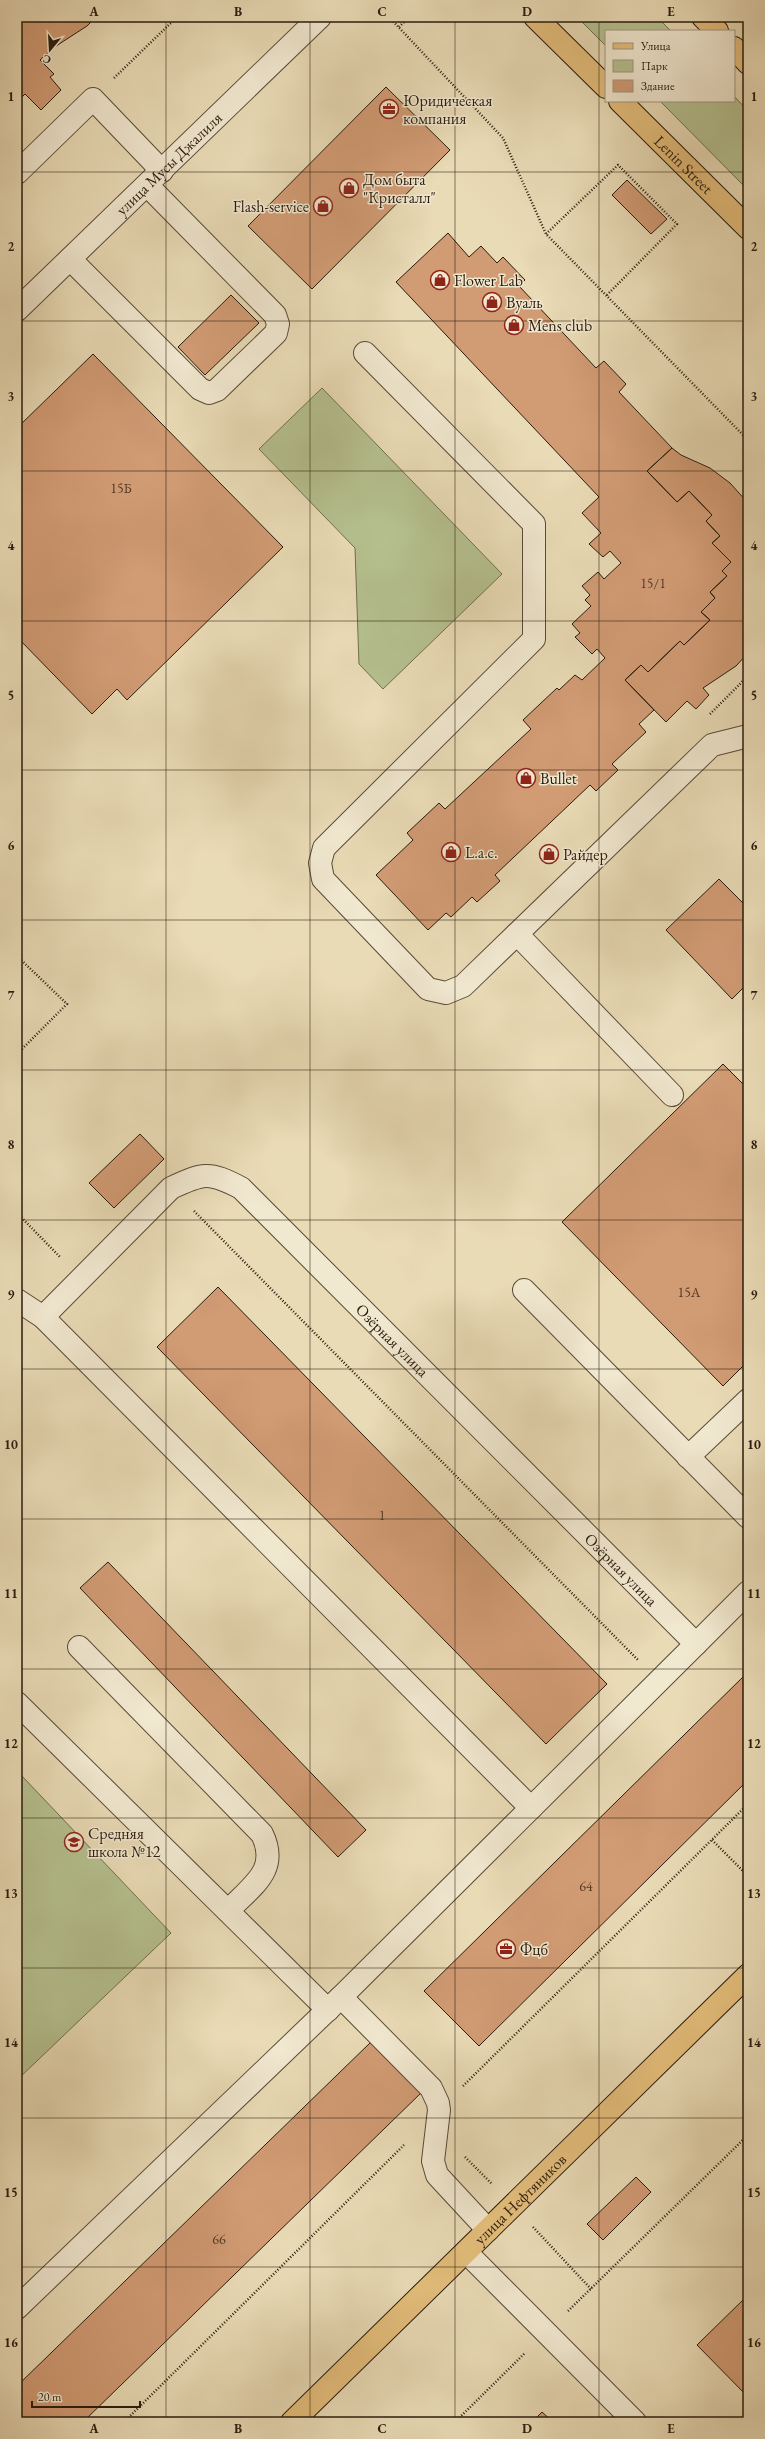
<svg xmlns="http://www.w3.org/2000/svg" width="765" height="2439" font-family="'EB Garamond',serif">
	<rect width="100%" height="100%" fill="#e9dbb6"/>
	<filter id="stains"><feTurbulence type="fractalNoise" baseFrequency=".005" numOctaves="4"/><feColorMatrix values="0 0 0 0 .2 0 0 0 0 .09 0 0 0 0 .02 0 0 0 .5 -.17"/></filter>
	<radialGradient id="worn" r=".72"><stop offset=".6" stop-color="#630" stop-opacity="0"/><stop offset="1" stop-color="#630" stop-opacity=".3"/></radialGradient>
	<path fill="#b5c08f" stroke="#6f6e4e" d="M 577,17 L 657,17 L 671,31 L 606,31 L 606,46 Z
		M 734,96 L 748,111 L 748,190 L 660,101 L 734,101 Z
		M 322,388 L 502,574 L 383,689 L 359,664 L 355,548 L 259,449 Z
		M 22,1776 L 171,1933 L 17,2080 L 17,1781 Z"/>
	<path fill="#d19b74" stroke="#291b0d" d="M 17,17 L 96,17 L 87,26 L 53,48 L 40,60 L 54,74 L 50,77 L 61,90 L 41,110 L 25,94 L 17,102 Z
		M 386,87 L 450,150 L 312,289 L 248,226 Z
		M 627,180 L 667,219 L 651,234 L 612,195 Z
		M 448,233 L 469,257 L 481,246 L 497,263 L 503,257 L 525,280 L 519,286 L 596,368 L 604,361 L 626,384 L 619,392 L 672,448 L 647,471 L 677,502 L 689,491 L 712,515 L 706,521 L 720,536 L 712,543 L 731,562 L 722,571 L 727,576 L 710,592 L 715,598 L 701,612 L 710,620 L 684,645 L 680,641 L 648,672 L 641,665 L 625,680 L 654,710 L 639,724 L 646,732 L 612,764 L 618,770 L 596,791 L 590,785 L 495,875 L 500,881 L 477,902 L 472,897 L 451,917 L 446,913 L 428,930 L 376,875 L 413,840 L 407,833 L 439,803 L 445,809 L 531,729 L 523,720 L 557,688 L 559,690 L 575,675 L 582,680 L 605,658 L 597,649 L 592,654 L 575,637 L 580,633 L 572,624 L 591,606 L 585,600 L 590,595 L 582,586 L 598,572 L 604,579 L 621,563 L 610,551 L 603,557 L 589,544 L 601,533 L 582,513 L 599,497 L 396,282 Z
		M 231,295 L 259,323 L 205,375 L 178,347 Z
		M 93,354 L 283,547 L 127,700 L 117,689 L 92,714 L 17,637 L 17,428 Z
		M 672,448 L 681,455 L 710,468 L 730,483 L 748,503 L 748,653 L 736,666 L 703,688 L 709,695 L 696,709 L 687,701 L 666,722 L 625,680 L 641,665 L 648,672 L 680,641 L 684,645 L 710,620 L 701,612 L 715,598 L 710,592 L 727,576 L 722,571 L 731,562 L 712,543 L 720,536 L 706,521 L 712,515 L 689,491 L 677,502 L 647,471 Z
		M 719,879 L 748,908 L 748,983 L 732,999 L 666,930 Z
		M 723,1064 L 748,1089 L 748,1361 L 723,1386 L 562,1222 Z
		M 140,1134 L 164,1159 L 114,1208 L 89,1183 Z
		M 218,1287 L 607,1684 L 546,1744 L 157,1347 Z
		M 108,1562 L 366,1830 L 338,1857 L 80,1588 Z
		M 748,1672 L 748,1780 L 479,2046 L 424,1991 Z
		M 372,2041 L 422,2092 L 83,2422 L 17,2422 L 17,2386 Z
		M 636,2177 L 651,2192 L 603,2240 L 587,2224 Z
		M 748,2295 L 748,2397 L 697,2345 Z
		M 542,2412 L 553,2422 L 532,2422 Z"/>
	<g fill="none" stroke-linecap="round" stroke-linejoin="round">
		<defs>
			<g id="minor">
				<path d="M 17,173 L 93,99 L 162,171"/>
				<path d="M 70,259 L 200,389 L 209,393 L 217,390 L 276,333 L 278,324 L 275,315 L 147,185"/>
				<path id="s1" d="M 17,310 L 320,17"/>
				<path d="M 365,353 L 534,524 L 534,639 L 324,848 L 320,863 L 323,879 L 428,989 L 446,993 L 463,986 L 712,745 L 748,736"/>
				<path d="M 517,934 L 672,1095"/>
				<path d="M 524,1290 L 748,1517"/>
				<path id="s2" d="M 17,1300 L 43,1317 L 171,1188 C 203,1173 209,1171 241,1188 L 696,1644 L 748,1592"/>
				<path d="M 43,1317 L 531,1808"/>
				<path d="M 688,1457 L 748,1400"/>
				<path d="M 79,1647 L 262,1834 C 280,1871 251,1886 228,1911"/>
				<path d="M 17,1703 L 328,2010"/>
				<path d="M 341,1997 L 696,1644"/>
				<path d="M 466,2252 L 635,2422"/>
				<path d="M 17,2308 L 341,1997 L 431,2088 L 438,2103 L 439,2110 L 433,2161 L 437,2175 L 488,2230"/>
			</g>
			<g id="major">
				<path d="M 535,17 L 606,87"/>
				<path d="M 703,17 L 717,31"/>
				<path d="M 734,48 L 748,63"/>
				<path id="s3" d="M 620,101 L 748,228"/>
				<path id="s4" d="M 292,2422 L 748,1975"/>
			</g>
		</defs>
		<use href="#minor" stroke="#594b37" stroke-width="24"/>
		<use href="#major" stroke="#291b0d" stroke-width="24"/>
		<path stroke="#291b0d" stroke-width="2.5" stroke-dasharray="1 2" stroke-linecap="butt" d="M 389,17 L 503,138 L 546,234 L 748,440
			M 399,27 L 409,17
			M 114,78 L 177,17
			M 546,234 L 618,165 L 677,224 L 607,295
			M 710,714 L 748,676
			M 17,956 L 67,1004 L 17,1054
			M 194,1211 L 638,1660
			M 17,1213 L 60,1257
			M 712,1840 L 748,1876
			M 463,2086 L 748,1804
			M 465,2157 L 492,2184
			M 533,2227 L 591,2289
			M 568,2311 L 748,2135
			M 124,2422 L 404,2145
			M 455,2422 L 525,2353"/>
		<use href="#minor" stroke="#f1e8d0" stroke-width="22"/>
		<use href="#major" stroke="#e4be7b" stroke-width="22"/>
	</g>
	<path fill="none" stroke="#291b0d" stroke-width="1" stroke-opacity="0.55" d="M 166,17 L 166,2422M 310,17 L 310,2422M 455,17 L 455,2422M 599,17 L 599,2422M 17,172 L 748,172M 17,321 L 748,321M 17,471 L 748,471M 17,621 L 748,621M 17,770 L 748,770M 17,920 L 748,920M 17,1070 L 748,1070M 17,1220 L 748,1220M 17,1369 L 748,1369M 17,1519 L 748,1519M 17,1669 L 748,1669M 17,1818 L 748,1818M 17,1968 L 748,1968M 17,2118 L 748,2118M 17,2267 L 748,2267"/>
	<defs>
		<symbol id="office-ring" viewBox="-11 -11 22 22"><circle r="9.5" fill="#f1e8d0" stroke="#8f2418" stroke-width="1.5"/><path d="M-6-3h4V-5.5h4V-3h4V5H-6ZM-1-4.5V-3h2v-1.5ZM-6 0V1H6V0Z" fill="#8f2418"/></symbol>
		<symbol id="shop-ring" viewBox="-11 -11 22 22"><circle r="9.5" fill="#f1e8d0" stroke="#8f2418" stroke-width="1.5"/><path d="M-5-2.5h2.3a2.7 3.5 0 0 1 5.4 0H5L5.5 6h-11ZM-1.5-2.5h3a1.5 2.3 0 0 0-3 0Z" fill="#8f2418"/></symbol>
		<symbol id="school-ring" viewBox="-11 -11 22 22"><circle r="9.5" fill="#f1e8d0" stroke="#8f2418" stroke-width="1.5"/><path d="M0-5L7-2L0 1L-7-2ZM-4 1L0 2.5L4 1V4Q0 6-4 4Z" fill="#8f2418"/></symbol>
	</defs>
	<g fill-rule="evenodd">
		<use href="#office-ring" x="378" y="98" width="22" height="22"/>
		<use href="#shop-ring" x="338" y="177" width="22" height="22"/>
		<use href="#shop-ring" x="312" y="195" width="22" height="22"/>
		<use href="#shop-ring" x="429" y="269" width="22" height="22"/>
		<use href="#shop-ring" x="481" y="291" width="22" height="22"/>
		<use href="#shop-ring" x="503" y="314" width="22" height="22"/>
		<use href="#shop-ring" x="515" y="767" width="22" height="22"/>
		<use href="#shop-ring" x="440" y="841" width="22" height="22"/>
		<use href="#shop-ring" x="538" y="843" width="22" height="22"/>
		<use href="#school-ring" x="63" y="1831" width="22" height="22"/>
		<use href="#office-ring" x="495" y="1938" width="22" height="22"/>
	</g>
	<g text-anchor="middle" stroke-width="3" stroke-linejoin="round" paint-order="stroke">
		<g font-size="14" fill="#533b27">
			<text x="121" y="493">15Б</text>
			<text x="653" y="588">15/1</text>
			<text x="689" y="1297">15А</text>
			<text x="382" y="1520">1</text>
			<text x="586" y="1891">64</text>
			<text x="219" y="2244">66</text>
		</g>
		<g font-size="16" fill="#291b0d" stroke="#f1e8d0" text-anchor="start">
			<text x="403" y="106">Юридическая<tspan x="403" dy="18">компания</tspan></text>
			<text x="363" y="185">Дом быта<tspan x="363" dy="18">"Кристалл"</tspan></text>
			<text x="309" y="212" text-anchor="end">Flash-service</text>
			<text x="454" y="286">Flower Lab</text>
			<text x="506" y="308">Вуаль</text>
			<text x="528" y="331">Mens club</text>
			<text x="540" y="784">Bullet</text>
			<text x="465" y="858">L.a.c.</text>
			<text x="563" y="860">Райдер</text>
			<text x="88" y="1839">Средняя<tspan x="88" dy="18">школа №12</tspan></text>
			<text x="520" y="1955">Фцб</text>
		</g>
		<g font-size="16" fill="#291b0d" stroke="#f1e8d0">
			<text dy="6" stroke="none"><textPath href="#s1" startOffset="211">улица Мусы Джалиля</textPath></text>
			<text dy="6" stroke="none"><textPath href="#s3" startOffset="90">Lenin Street</textPath></text>
			<text dy="6" stroke="none"><textPath href="#s2" startOffset="502">Озёрная улица</textPath></text>
			<text dy="6" stroke="none"><textPath href="#s2" startOffset="826">Озёрная улица</textPath></text>
			<text dy="6" stroke="none"><textPath href="#s4" startOffset="319">улица Нефтяников</textPath></text>
		</g>
	</g>
	<rect width="765" height="2439" fill="none" stroke="#e9dbb6" stroke-width="44"/>
	<rect x="605" y="30" width="130" height="72" fill="#f1e8d0" stroke="#a19682"/>
	<rect x="613" y="43" width="20" height="6" fill="#e4be7b" stroke="#a19682"/>
	<text x="641" y="50" font-size="12" fill="#291b0d">Улица</text>
	<rect x="613" y="60" width="20" height="12" fill="#b5c08f" stroke="#a19682"/>
	<text x="641" y="70" font-size="12" fill="#291b0d">Парк</text>
	<rect x="613" y="80" width="20" height="12" fill="#d19b74" stroke="#a19682"/>
	<text x="641" y="90" font-size="12" fill="#291b0d">Здание</text>
	<g transform="translate(50 50) rotate(198)" stroke="#f1e8d0" stroke-width="3" paint-order="stroke">
	<path d="M0-3L7 15L0 10L-7 15Z" fill="#291b0d"/>
	<text y="-6" font-size="11" font-weight="bold" text-anchor="middle" fill="#291b0d">С</text>
	</g>
	<path d="M32 2401v6h108v-6" fill="none" stroke="#291b0d" stroke-width="2"/>
	<text x="38" y="2401" font-size="12" fill="#291b0d" stroke="#f1e8d0" stroke-width="3" paint-order="stroke">20 m</text>
	<rect x="22" y="22" width="721" height="2395" fill="none" stroke="#291b0d" stroke-width="1.5"/>
	<g font-size="13" text-anchor="middle" font-weight="bold" fill="#291b0d">
		<text x="94" y="16">A</text>
		<text x="238" y="16">B</text>
		<text x="382" y="16">C</text>
		<text x="527" y="16">D</text>
		<text x="671" y="16">E</text>
		<text x="11" y="101">1</text>
		<text x="754" y="101">1</text>
		<text x="11" y="251">2</text>
		<text x="754" y="251">2</text>
		<text x="11" y="401">3</text>
		<text x="754" y="401">3</text>
		<text x="11" y="550">4</text>
		<text x="754" y="550">4</text>
		<text x="11" y="700">5</text>
		<text x="754" y="700">5</text>
		<text x="11" y="850">6</text>
		<text x="754" y="850">6</text>
		<text x="11" y="1000">7</text>
		<text x="754" y="1000">7</text>
		<text x="11" y="1149">8</text>
		<text x="754" y="1149">8</text>
		<text x="11" y="1299">9</text>
		<text x="754" y="1299">9</text>
		<text x="11" y="1449">10</text>
		<text x="754" y="1449">10</text>
		<text x="11" y="1598">11</text>
		<text x="754" y="1598">11</text>
		<text x="11" y="1748">12</text>
		<text x="754" y="1748">12</text>
		<text x="11" y="1898">13</text>
		<text x="754" y="1898">13</text>
		<text x="11" y="2047">14</text>
		<text x="754" y="2047">14</text>
		<text x="11" y="2197">15</text>
		<text x="754" y="2197">15</text>
		<text x="11" y="2347">16</text>
		<text x="754" y="2347">16</text>
		<text x="94" y="2433">A</text>
		<text x="238" y="2433">B</text>
		<text x="382" y="2433">C</text>
		<text x="527" y="2433">D</text>
		<text x="671" y="2433">E</text>
	</g>
	<rect width="100%" height="100%" filter="url(#stains)"/>
	<rect width="100%" height="100%" fill="url(#worn)"/>
</svg>
